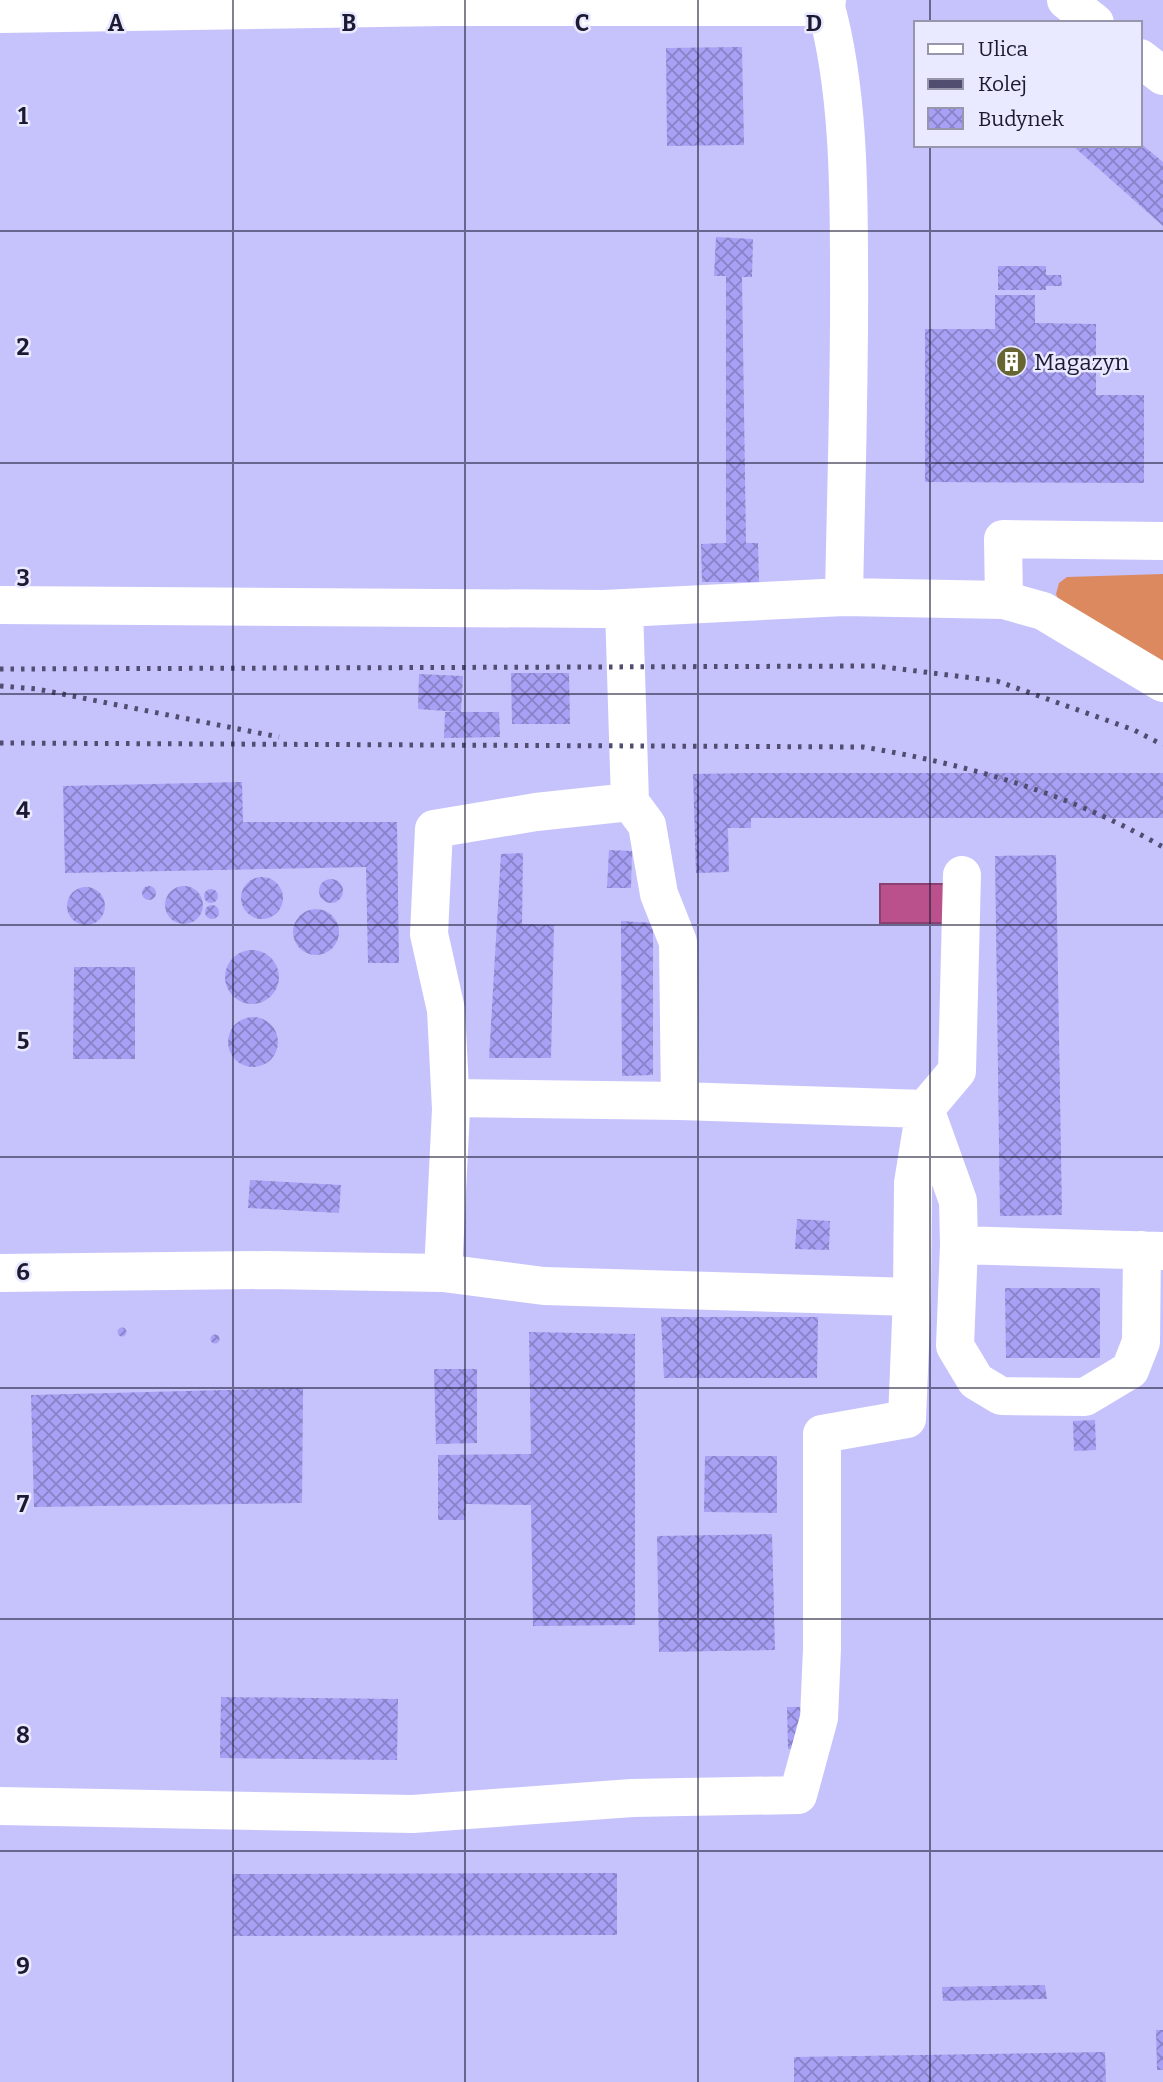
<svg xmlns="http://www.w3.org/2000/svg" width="1163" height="2082" font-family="Bitter,serif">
	<defs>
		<pattern id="building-cross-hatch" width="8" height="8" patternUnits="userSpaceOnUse" patternTransform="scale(1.75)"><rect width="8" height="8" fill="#a8a0f5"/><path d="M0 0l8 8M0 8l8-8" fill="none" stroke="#8882c7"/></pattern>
	</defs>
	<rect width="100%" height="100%" fill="#c6c3fc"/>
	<path fill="#dd895f" d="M 1163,574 L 1163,661 L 1059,601 L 1056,594 L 1059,583 L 1067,577 Z"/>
	<path fill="#ba518d" stroke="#8b4072" stroke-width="2" d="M 880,884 L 954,884 L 954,923 L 880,923 Z"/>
	<path fill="url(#building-cross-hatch)" d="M 742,47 L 744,145 L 667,146 L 666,48 Z
		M 1140,143 L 1163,162 L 1163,226 L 1072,145 L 1140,145 Z
		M 716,237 L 753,239 L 752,277 L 742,277 L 746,543 L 758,543 L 759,582 L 702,582 L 701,544 L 726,543 L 726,276 L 714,276 Z
		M 998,266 L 1046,266 L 1046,275 L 1061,275 L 1062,286 L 1046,286 L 1046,290 L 998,290 Z
		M 995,295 L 1035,295 L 1035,323 L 1096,324 L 1096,395 L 1144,395 L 1144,483 L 925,482 L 925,329 L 995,329 Z
		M 511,673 L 569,673 L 570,724 L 512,724 Z
		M 419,674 L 463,676 L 461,712 L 499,712 L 500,737 L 444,738 L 445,712 L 458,712 L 418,709 Z
		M 750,773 L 1163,773 L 1163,818 L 751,818 L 751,828 L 728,828 L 729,872 L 696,873 L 693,774 Z
		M 242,782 L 243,822 L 397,822 L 399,963 L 368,963 L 366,867 L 65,873 L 63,786 Z
		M 609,850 L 632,851 L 631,888 L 607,888 Z
		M 523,853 L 522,924 L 554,925 L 551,1058 L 489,1058 L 501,854 Z
		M 1056,855 L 1062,1215 L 1000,1216 L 995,856 Z
		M241 898a21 21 0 1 1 42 0a21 21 0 1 1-42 0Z
		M319 891a12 12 0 1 1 24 0a12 12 0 1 1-24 0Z
		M142 893a7 7 0 1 1 14 0a7 7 0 1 1-14 0Z
		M165 905a19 19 0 1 1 38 0a19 19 0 1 1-38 0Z
		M67 906a19 19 0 1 1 38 0a19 19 0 1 1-38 0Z
		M204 896a7 7 0 1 1 14 0a7 7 0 1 1-14 0Z
		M205 912a7 7 0 1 1 14 0a7 7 0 1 1-14 0Z
		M293 932a23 23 0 1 1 46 0a23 23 0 1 1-46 0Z
		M 621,921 L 653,923 L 653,1075 L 622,1076 Z
		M225 977a27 27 0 1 1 54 0a27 27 0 1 1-54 0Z
		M 74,967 L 135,967 L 135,1059 L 73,1059 Z
		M228 1042a25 25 0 1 1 50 0a25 25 0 1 1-50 0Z
		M 250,1180 L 341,1185 L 339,1213 L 248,1208 Z
		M 797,1219 L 830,1221 L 829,1250 L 795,1249 Z
		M 1005,1288 L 1100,1288 L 1100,1358 L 1006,1358 Z
		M 661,1317 L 818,1317 L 817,1378 L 664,1378 Z
		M117.5 1332a4.5 4.5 0 1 1 9 0a4.5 4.5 0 1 1-9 0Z
		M 529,1332 L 635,1334 L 635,1625 L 533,1626 L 531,1505 L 466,1504 L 465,1520 L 438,1520 L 438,1455 L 531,1454 Z
		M210.5 1339a4.5 4.5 0 1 1 9 0a4.5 4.5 0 1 1-9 0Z
		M 434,1369 L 477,1369 L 477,1443 L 436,1444 Z
		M 303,1388 L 302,1503 L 34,1507 L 31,1395 Z
		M 1095,1420 L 1096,1450 L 1074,1451 L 1073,1421 Z
		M 705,1456 L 777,1456 L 777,1513 L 704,1512 Z
		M 772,1534 L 775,1650 L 659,1652 L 657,1536 Z
		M 221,1697 L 398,1699 L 397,1760 L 220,1758 Z
		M 787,1707 L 808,1707 L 809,1749 L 788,1749 Z
		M 617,1873 L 617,1935 L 233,1936 L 232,1874 Z
		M 1045,1985 L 1047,1999 L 943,2001 L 942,1987 Z
		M 1156,2030 L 1163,2030 L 1163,2070 L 1157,2070 Z
		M 1105,2052 L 1106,2082 L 794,2082 L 794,2057 Z"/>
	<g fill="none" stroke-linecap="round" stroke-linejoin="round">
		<path stroke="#fff" stroke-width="38" d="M 1066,0 L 1095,23
			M 0,14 L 442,7 L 826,7 L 827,0
			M 1140,58 L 1163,76
			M 844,597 L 1004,600 L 1003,539 L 1163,541
			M 1004,600 L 1043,611 L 1163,683
			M 0,605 L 604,609 L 844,597 C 846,487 850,376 849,266 C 849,182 848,88 826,7
			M 630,802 L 647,825 L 659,894 L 678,942 L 680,1101
			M 451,1098 L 680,1101 L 925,1109 L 958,1201 L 959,1245 L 1163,1251
			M 959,1245 L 955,1346 L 976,1381 L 1001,1396 L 1085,1397 L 1130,1370 L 1141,1342 L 1142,1250
			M 0,1273 L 266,1270 L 443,1273 L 451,1109 L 446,1010 L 429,934 L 434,829 L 536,812 L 630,802 L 624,608
			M 443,1273 L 544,1286 L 912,1297 L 913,1183 L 925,1109 L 957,1071 L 962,875
			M 0,1806 L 413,1814 L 632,1798 L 798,1795 L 819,1718 L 822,1649 L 822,1434 L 907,1419 L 912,1297"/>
		<path stroke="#504d71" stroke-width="5" stroke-dasharray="3.5 7" stroke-linecap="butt" d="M 0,669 L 876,666 L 997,681 L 1134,730 L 1163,745
			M 0,686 L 37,689 L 279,737
			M 0,743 L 863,747 C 967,764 1071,794 1163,847"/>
	</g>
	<path fill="none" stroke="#1c1933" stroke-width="2" stroke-opacity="0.55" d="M 233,0 L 233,2082M 465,0 L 465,2082M 698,0 L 698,2082M 930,0 L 930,23M 930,145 L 930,2082M 0,231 L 1163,231M 0,463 L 1163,463M 0,694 L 1163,694M 0,925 L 1163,925M 0,1157 L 1163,1157M 0,1388 L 1163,1388M 0,1619 L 1163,1619M 0,1851 L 1163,1851"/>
	<defs>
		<symbol id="building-disc" viewBox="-11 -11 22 22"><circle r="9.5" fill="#676532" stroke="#e9e9ff"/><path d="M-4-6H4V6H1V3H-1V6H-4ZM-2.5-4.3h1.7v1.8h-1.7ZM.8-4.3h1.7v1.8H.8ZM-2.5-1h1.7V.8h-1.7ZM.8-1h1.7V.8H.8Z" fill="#fff"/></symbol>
	</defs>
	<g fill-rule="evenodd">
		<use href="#building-disc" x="994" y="344" width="35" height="35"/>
	</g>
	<g text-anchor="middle" stroke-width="5" stroke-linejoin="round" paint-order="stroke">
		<g font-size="23" fill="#1c1933" stroke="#e9e9ff" text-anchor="start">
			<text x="1034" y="370">Magazyn</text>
		</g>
	</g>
	<g font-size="23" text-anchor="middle" font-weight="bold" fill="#1c1933" stroke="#e9e9ff" stroke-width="5" stroke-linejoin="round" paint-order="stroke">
		<text x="116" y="31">A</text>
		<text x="349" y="31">B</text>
		<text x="582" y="31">C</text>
		<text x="814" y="31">D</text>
		<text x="23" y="124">1</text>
		<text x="23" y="355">2</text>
		<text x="23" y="586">3</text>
		<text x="23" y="818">4</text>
		<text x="23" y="1049">5</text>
		<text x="23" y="1280">6</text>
		<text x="23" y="1512">7</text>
		<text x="23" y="1743">8</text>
		<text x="23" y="1974">9</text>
	</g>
	<rect x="914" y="21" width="228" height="126" fill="#e9e9ff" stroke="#9796ad" stroke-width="2"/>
	<rect x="928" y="44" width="35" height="10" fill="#ffffff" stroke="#9796ad" stroke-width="2"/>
	<text x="978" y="56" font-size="21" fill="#1c1933">Ulica</text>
	<rect x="928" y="79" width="35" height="10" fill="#504d71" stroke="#9796ad" stroke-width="2"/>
	<text x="978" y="91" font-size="21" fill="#1c1933">Kolej</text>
	<rect x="928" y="108" width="35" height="21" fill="url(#building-cross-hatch)" stroke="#9796ad" stroke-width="2"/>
	<text x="978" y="126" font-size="21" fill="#1c1933">Budynek</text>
</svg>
